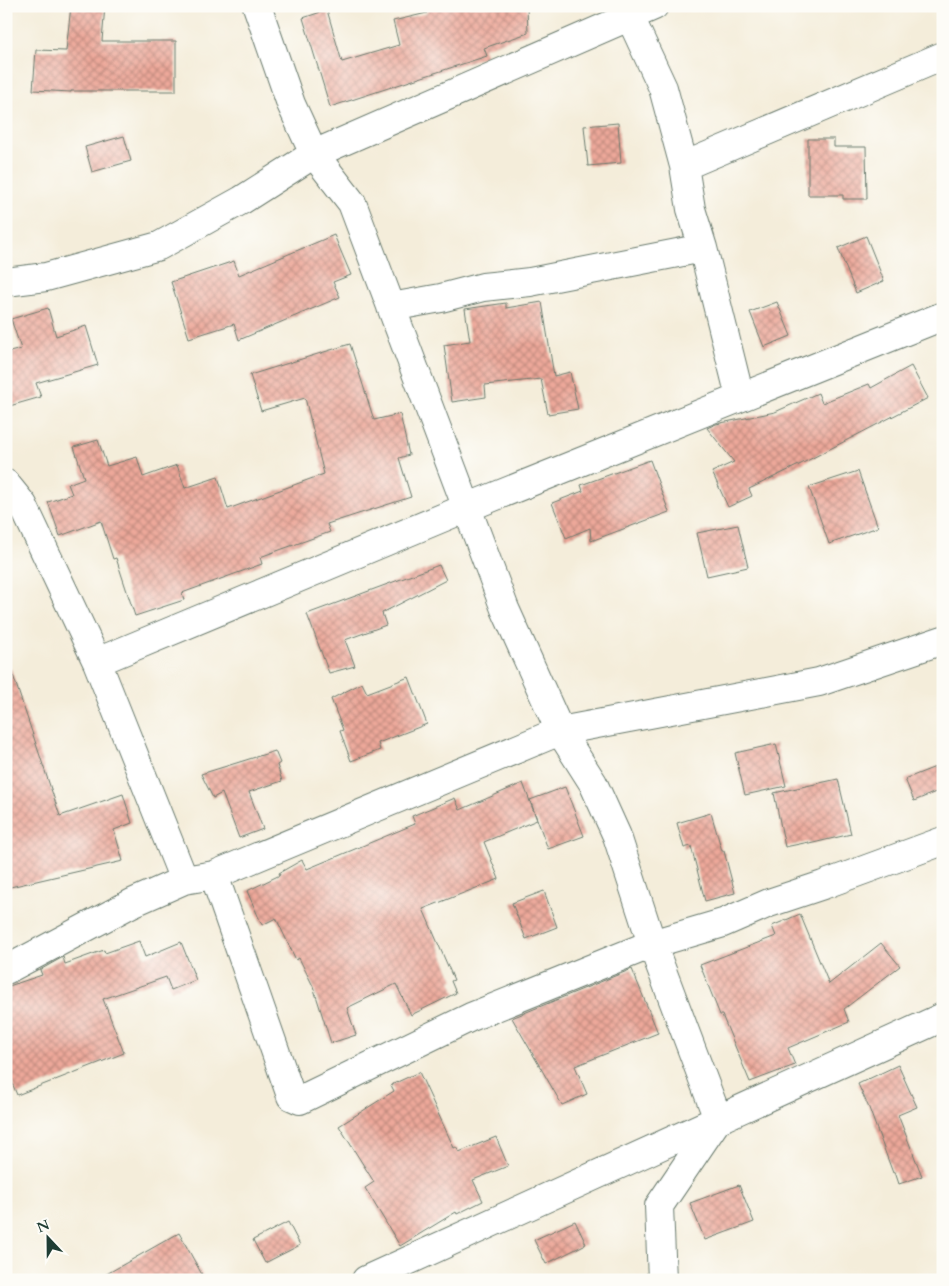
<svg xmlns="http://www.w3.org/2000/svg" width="949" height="1286" font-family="Cardo,serif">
	<defs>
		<pattern id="building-cross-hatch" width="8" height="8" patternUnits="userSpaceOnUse" patternTransform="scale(1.25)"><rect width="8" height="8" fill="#eda89a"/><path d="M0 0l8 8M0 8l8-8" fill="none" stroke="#bf8a7e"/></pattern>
	</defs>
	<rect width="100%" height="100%" fill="#fdfcf7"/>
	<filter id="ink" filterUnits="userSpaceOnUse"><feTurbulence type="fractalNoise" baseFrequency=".02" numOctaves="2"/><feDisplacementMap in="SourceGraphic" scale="10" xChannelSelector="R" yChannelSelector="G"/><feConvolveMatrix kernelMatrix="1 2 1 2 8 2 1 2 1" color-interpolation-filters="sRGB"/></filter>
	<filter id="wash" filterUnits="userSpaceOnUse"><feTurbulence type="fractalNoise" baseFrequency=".0096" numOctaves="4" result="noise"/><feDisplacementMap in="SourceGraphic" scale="20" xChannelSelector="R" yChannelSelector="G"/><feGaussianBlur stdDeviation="1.12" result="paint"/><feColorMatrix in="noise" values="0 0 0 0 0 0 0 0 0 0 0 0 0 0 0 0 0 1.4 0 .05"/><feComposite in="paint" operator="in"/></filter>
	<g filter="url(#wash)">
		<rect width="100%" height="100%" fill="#f4edda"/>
		<g id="blocks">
			<path fill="url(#building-cross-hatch)" d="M 71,6 L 105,6 L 102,41 L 176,41 L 176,91 L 71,91 L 71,92 L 33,90 L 36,50 L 66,51 Z
				M 426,6 L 527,6 L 528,33 L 484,48 L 487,56 L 330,107 L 303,18 L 327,10 L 342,62 L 399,45 L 393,21 L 427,13 Z
				M 618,123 L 621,163 L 588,166 L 584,126 Z
				M 124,136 L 131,161 L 92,172 L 85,147 Z
				M 808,139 L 834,139 L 834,147 L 866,147 L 867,199 L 843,199 L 843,195 L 808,195 Z
				M 334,235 L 351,275 L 333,282 L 340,297 L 239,340 L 234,324 L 189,338 L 171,282 L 234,261 L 239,275 Z
				M 866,236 L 884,281 L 856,293 L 838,248 Z
				M 542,302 L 554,376 L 570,372 L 578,409 L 548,414 L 541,379 L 485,385 L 486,397 L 452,402 L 444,345 L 470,341 L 465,309 L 506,303 L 506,308 Z
				M 777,302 L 791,336 L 764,347 L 750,312 Z
				M 48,308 L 56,336 L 86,326 L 98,365 L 36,383 L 41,397 L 6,407 L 6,353 L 21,349 L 11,319 Z
				M 350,344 L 374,420 L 400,414 L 409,455 L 399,458 L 411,497 L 327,524 L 330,532 L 260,557 L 262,564 L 182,593 L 184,600 L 135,616 L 116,558 L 113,559 L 101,521 L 60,536 L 48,502 L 72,494 L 68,484 L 84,478 L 74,447 L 98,440 L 107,466 L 137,457 L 143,477 L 177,465 L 185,488 L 218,477 L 228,509 L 324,474 L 305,398 L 261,411 L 250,375 Z
				M 911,366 L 928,398 L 801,464 L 749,489 L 752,496 L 728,507 L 712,472 L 734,462 L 707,428 L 716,424 L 775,412 L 818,393 L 822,403 L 869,384 L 871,388 Z
				M 650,460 L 669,512 L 591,541 L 590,528 L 566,538 L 552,503 L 583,491 L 581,485 Z
				M 858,471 L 878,527 L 829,544 L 809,487 Z
				M 738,525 L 748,567 L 707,576 L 697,533 Z
				M 439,565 L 446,580 L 382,613 L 386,625 L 345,640 L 355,666 L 329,673 L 307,614 Z
				M 11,669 L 60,816 L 123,794 L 132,823 L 114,830 L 123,861 L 6,888 L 6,670 Z
				M 409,677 L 427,724 L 378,743 L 380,750 L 351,761 L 340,731 L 343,730 L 331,699 L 362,683 L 367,693 Z
				M 776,744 L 786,786 L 745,795 L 735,753 Z
				M 275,751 L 280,763 L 277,765 L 282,781 L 249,792 L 263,829 L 239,838 L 222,793 L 213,798 L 201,774 Z
				M 943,764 L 943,789 L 914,801 L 905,779 Z
				M 838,779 L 851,834 L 809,844 L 809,842 L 785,847 L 774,793 Z
				M 523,783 L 537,820 L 484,842 L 499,879 L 423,909 L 454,980 L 451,981 L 456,993 L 411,1015 L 396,984 L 347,1008 L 356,1035 L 331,1043 L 313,986 L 299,958 L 296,960 L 276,918 L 262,925 L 247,891 L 280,875 L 279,873 L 302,860 L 307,869 L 415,824 L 412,816 L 455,798 L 460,810 Z
				M 565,787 L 584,836 L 548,849 L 530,800 Z
				M 711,813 L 722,851 L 724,851 L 735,893 L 705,901 L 691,846 L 684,848 L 677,823 Z
				M 544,891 L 557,927 L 526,939 L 512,903 Z
				M 800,914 L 829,984 L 881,943 L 900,966 L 844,1009 L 849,1022 L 788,1048 L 795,1065 L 750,1082 L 722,1015 L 720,1015 L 700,965 L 776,936 L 772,926 Z
				M 139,941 L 145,957 L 181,942 L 196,980 L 171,990 L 166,977 L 103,999 L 124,1053 L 17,1095 L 6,1068 L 6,987 L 42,975 L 40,970 L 63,957 L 65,964 L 104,950 L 105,953 Z
				M 632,969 L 658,1033 L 575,1066 L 587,1094 L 562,1105 L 512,1018 Z
				M 898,1065 L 917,1107 L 898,1115 L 922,1176 L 899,1184 L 895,1172 L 893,1173 L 869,1108 L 858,1084 Z
				M 419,1072 L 454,1148 L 456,1147 L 459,1152 L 496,1137 L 508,1166 L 473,1180 L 483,1201 L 457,1214 L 456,1212 L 400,1246 L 365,1188 L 374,1182 L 339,1126 L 394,1091 L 391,1085 Z
				M 739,1185 L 754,1222 L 705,1240 L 690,1203 Z
				M 575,1221 L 586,1244 L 546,1264 L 534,1240 Z
				M 288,1222 L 300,1245 L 265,1263 L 253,1240 Z
				M 179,1233 L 205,1280 L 96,1280 Z"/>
		</g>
	</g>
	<g filter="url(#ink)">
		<use href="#blocks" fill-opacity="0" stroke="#6a7b6e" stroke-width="1"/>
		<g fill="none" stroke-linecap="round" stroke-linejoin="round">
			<defs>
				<path id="minor" d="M 257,6 L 291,104 L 314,154 L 352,203 L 505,609 L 560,731 L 593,783 L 617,836 L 652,944 L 718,1119 L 659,1206 L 662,1280
					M 630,17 L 663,88 L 684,166 L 691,209 L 703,248 L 740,397
					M 684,166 L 943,56
					M 6,282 L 46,277 L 159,246 L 242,200 L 314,154 L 654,6
					M 391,307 L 441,298 L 483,287 L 530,282 L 703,248
					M 6,484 L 23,505 L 97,662 L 184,880 L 214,875 L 560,731 L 819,682 L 943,640
					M 97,662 L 466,508 L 943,316
					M 214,875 L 291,1096 L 300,1100 L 471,1017 L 652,944 L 723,923 L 769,903 L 823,885 L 943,841
					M 6,970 L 132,903 L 184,880
					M 366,1280 L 943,1017"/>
			</defs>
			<use href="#minor" stroke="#6a7b6e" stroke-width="30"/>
			<use href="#minor" stroke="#fff" stroke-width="28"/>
		</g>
	</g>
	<rect width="949" height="1286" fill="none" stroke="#fdfcf7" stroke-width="25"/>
	<g transform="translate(48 1238) rotate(338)" stroke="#fdfcf7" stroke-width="4" paint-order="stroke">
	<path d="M0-4L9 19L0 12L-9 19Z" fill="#1f3d34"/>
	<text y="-8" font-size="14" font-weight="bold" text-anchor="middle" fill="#1f3d34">N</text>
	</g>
</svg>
